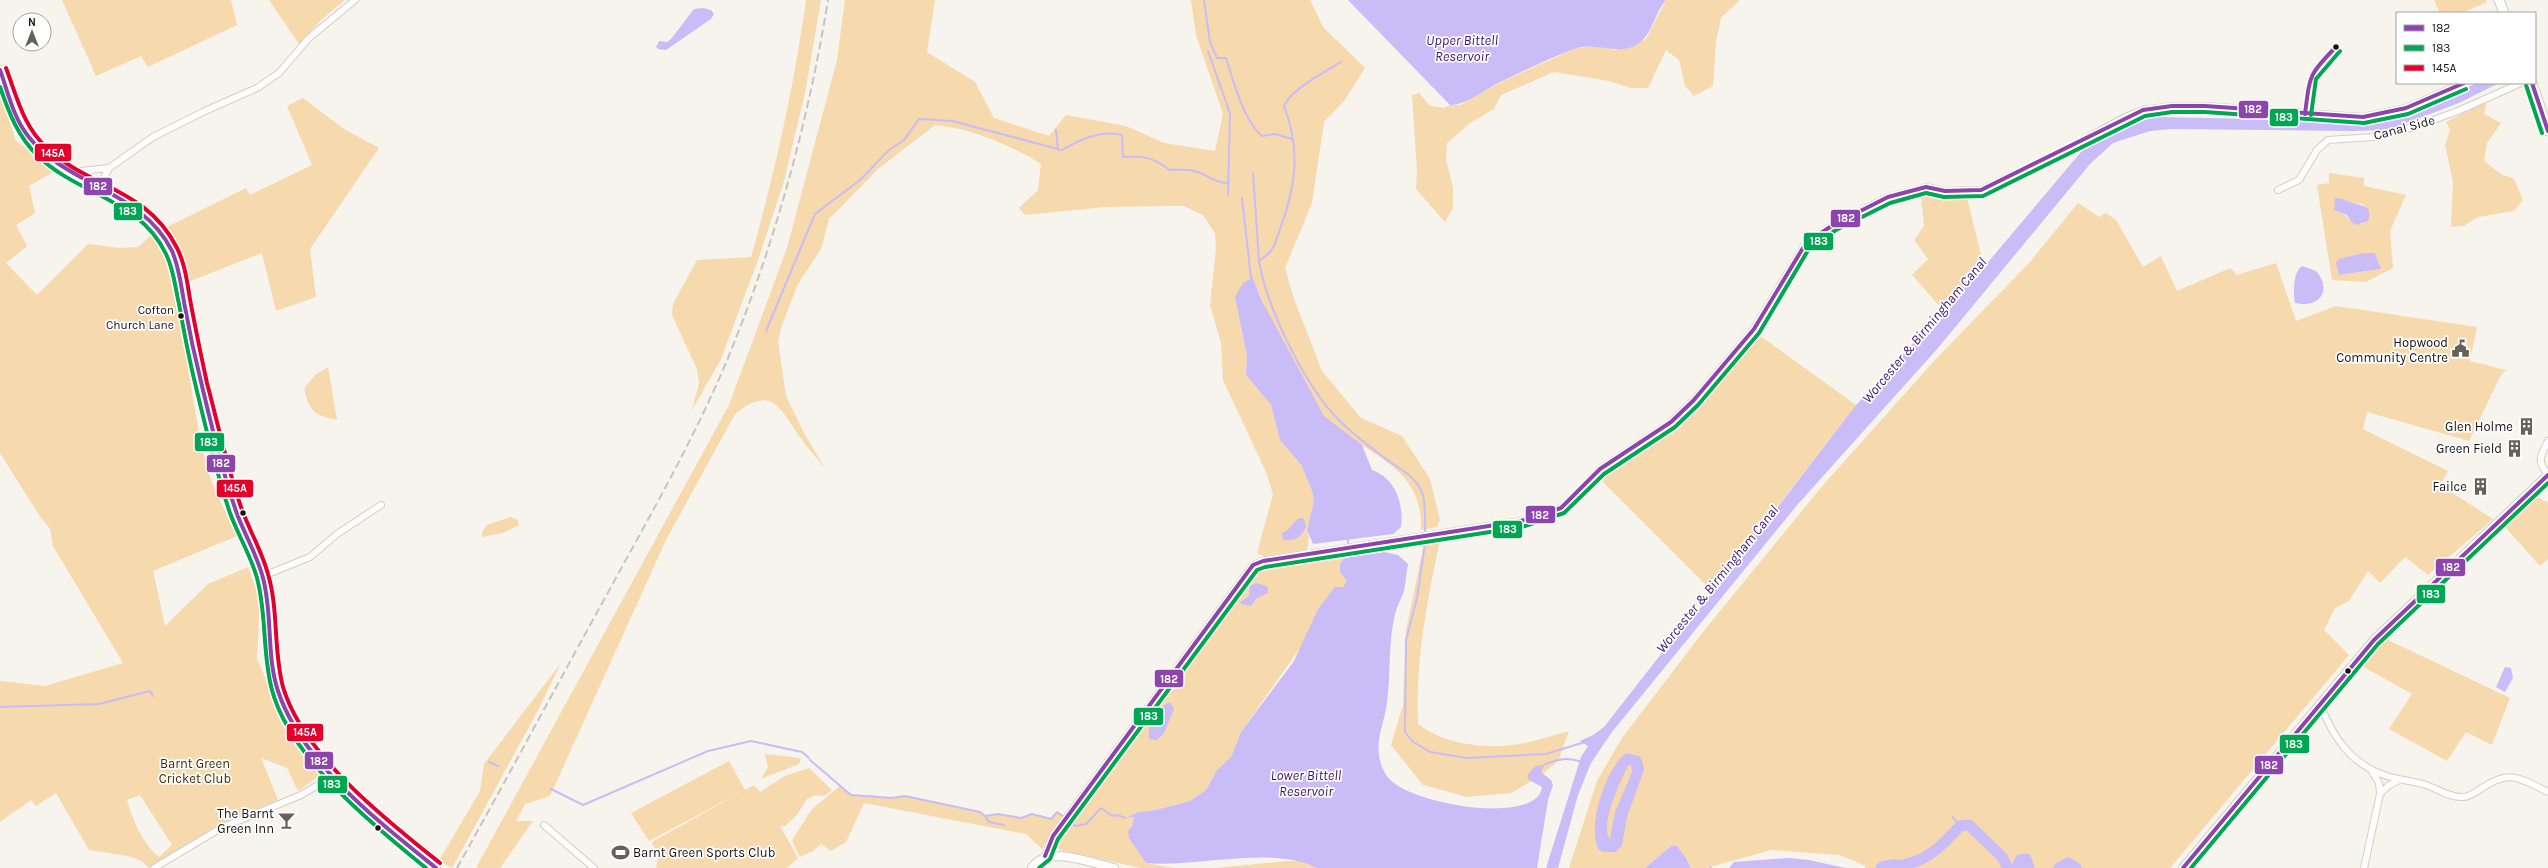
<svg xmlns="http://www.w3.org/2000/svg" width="2548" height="868" font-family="Karla,sans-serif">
	<rect width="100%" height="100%" fill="#f7f3ed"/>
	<path fill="#f6d9ac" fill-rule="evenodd" d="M 62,0 L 231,0 L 237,25 L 148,67 L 141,56 L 96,76 Z
		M 269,0 L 345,0 L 322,19 L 299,44 Z
		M 806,0 L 821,0 L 805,93 L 784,181 L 758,260 L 721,359 L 692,410 L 699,383 L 697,369 L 672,315 L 673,304 L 697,260 L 751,257 C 775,172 794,87 806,0 Z
		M 845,0 L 935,0 L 927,52 L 975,82 L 994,118 L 1049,136 L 1066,115 L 1126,126 L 1164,143 L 1215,151 L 1223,114 L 1196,35 L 1191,0 L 1310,0 L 1323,27 L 1365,68 L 1344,101 L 1324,122 L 1312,203 L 1285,268 L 1294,299 L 1322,371 L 1361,418 L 1402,436 L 1430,479 L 1440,520 L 1437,527 L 1421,530 C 1424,463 1363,456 1324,416 C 1316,408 1311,392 1305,382 C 1287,348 1266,314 1253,278 L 1235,297 L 1247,356 L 1246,375 L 1271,405 L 1280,440 L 1302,466 L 1312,491 L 1314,501 L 1307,530 L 1309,538 L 1307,550 L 1267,558 L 1257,553 L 1273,494 L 1266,472 L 1223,380 L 1221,343 L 1210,305 L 1216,248 L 1215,233 L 1203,215 L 1184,206 L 1168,206 L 1105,207 L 1025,215 L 1019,208 L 1038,190 L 1041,164 C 1010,145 971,128 935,125 L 878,169 L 829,219 L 821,249 L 798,284 L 782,325 L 778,341 L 786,396 L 805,435 L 825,468 C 818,459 809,450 802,440 C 781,410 773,383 735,414 L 666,540 L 550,796 L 525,804 L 516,821 L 533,821 L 500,868 L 476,868 L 729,405 L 787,248 L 837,60 Z
		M 1666,0 L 1740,0 L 1721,18 L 1716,42 L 1713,86 L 1694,96 L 1685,86 L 1679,60 L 1666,50 L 1648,88 L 1631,88 L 1609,81 L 1554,72 L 1501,95 L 1494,109 L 1470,123 L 1447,143 L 1446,160 L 1453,187 L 1453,208 L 1445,222 L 1416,189 L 1417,171 L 1412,95 L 1419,93 L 1430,106 L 1444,108 L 1450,105 L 1460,105 L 1497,84 L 1576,48 L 1601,46 L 1615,50 L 1646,39 Z
		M 2434,0 L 2486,0 L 2487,2 L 2462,13 L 2440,13 Z
		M 0,93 L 16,141 L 57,170 L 29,186 L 35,213 L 16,225 L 27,246 L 6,263 L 37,295 L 88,244 L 119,248 L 138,247 L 156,231 C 185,305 187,389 207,467 C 213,490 227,514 237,536 L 153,571 L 165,626 L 208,584 L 248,567 L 260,600 L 257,659 L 285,722 L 315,762 L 319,776 L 298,791 L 287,768 L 261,758 L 278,800 L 220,825 L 149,868 L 142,861 L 128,856 L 89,850 L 56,793 L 36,806 L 31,800 L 0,822 L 0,681 L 45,686 L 123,663 L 53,546 L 50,529 L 39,515 L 0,453 ZM 140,795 L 172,845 L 159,857 C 142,843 133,821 127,800 Z
		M 303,98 L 344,129 L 379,148 L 310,249 L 316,297 L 276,311 L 262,253 L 188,282 L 179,250 L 165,228 L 246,188 L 250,195 L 312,165 L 287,106 Z
		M 2487,102 L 2484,114 L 2501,123 L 2487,143 L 2484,161 L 2501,174 L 2514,179 L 2523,200 L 2514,211 L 2478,217 L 2464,226 L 2451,227 L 2453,182 L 2445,145 L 2450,130 L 2446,122 Z
		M 2329,173 L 2364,178 L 2364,186 L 2406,195 L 2390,231 L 2393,268 L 2366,282 L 2332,280 L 2317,185 L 2329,183 ZM 2353,203 L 2363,204 L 2370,214 L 2363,224 L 2351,222 L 2343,213 ZM 2375,253 L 2381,269 L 2340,275 Z
		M 1921,195 L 1967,198 L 1984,267 L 1943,310 L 1912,275 L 1928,259 L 1914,240 L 1924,226 Z
		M 2078,203 L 2099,217 L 2106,213 L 2116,220 L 2143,267 L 2161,256 L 2177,291 L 2230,268 L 2237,275 L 2276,263 L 2296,321 L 2336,306 L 2477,327 L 2470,361 L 2506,370 L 2500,377 L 2469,441 L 2367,412 L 2363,429 L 2448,471 L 2440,485 L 2493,519 L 2428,575 L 2405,557 L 2380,583 L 2368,571 L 2349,601 L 2335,608 L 2324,630 L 2349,655 L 2170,868 L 1865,868 L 1866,866 L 1839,855 L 1772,850 L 1706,868 L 1691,868 L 1686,858 L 1677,846 L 1671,846 L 1645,868 L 1569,868 L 1597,781 L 1622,738 L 1703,632 L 1824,484 L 1935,360 L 2030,262 Z
		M 1759,335 L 1856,405 L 1712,591 L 1603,482 L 1605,474 L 1685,414 Z
		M 328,367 L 337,420 C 314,415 310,412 304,389 L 315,375 Z
		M 2536,496 L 2548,503 L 2548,559 L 2540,566 L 2505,527 Z
		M 511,517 L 518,520 L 519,525 L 503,533 L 482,537 L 482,532 L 487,525 Z
		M 1440,540 C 1427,601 1415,662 1418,724 C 1442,743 1481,749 1512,745 C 1531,743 1550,736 1569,731 L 1558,761 L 1539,777 L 1511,793 L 1467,797 L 1423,785 L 1391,745 L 1403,705 L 1406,630 L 1424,544 Z
		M 1320,557 L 1345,558 L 1340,563 L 1347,581 L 1241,732 L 1231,757 L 1217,770 L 1206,790 L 1190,801 L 1156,810 L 1139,812 L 1125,818 L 1134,817 L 1132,826 L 1128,831 L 1146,863 L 1174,868 L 1141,868 L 1060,850 L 1056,844 L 1063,833 L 1259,567 Z
		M 2386,639 L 2510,698 L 2492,745 L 2466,732 L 2447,761 L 2389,729 L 2412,694 L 2362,666 Z
		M 561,663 L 536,714 L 452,868 L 439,861 L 480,791 L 484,764 Z
		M 765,754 L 801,758 L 799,764 L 761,779 L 768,767 Z
		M 729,761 L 745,790 L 649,841 L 631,813 Z
		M 809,768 L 832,790 L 824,796 L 815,795 L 807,799 L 797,815 L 785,826 L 780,826 L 798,858 L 787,868 L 656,868 L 658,857 L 652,842 L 754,785 L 760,792 L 785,776 Z
		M 840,786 L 851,795 L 861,797 L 870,795 L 891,798 L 905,796 L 980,812 L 985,816 L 998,814 L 1021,818 L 1032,814 L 1051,819 L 1057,812 L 1063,816 L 1042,849 L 1026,834 L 864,803 L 846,842 L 831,851 L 821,844 L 813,851 L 800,857 L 792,840 L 812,809 Z
		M 1287,861 L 1304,861 L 1317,868 L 1215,868 Z"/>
	<path fill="#c9bcf7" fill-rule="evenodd" d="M 1348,0 L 1666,0 C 1653,15 1653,37 1634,46 C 1615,55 1594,41 1574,49 C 1548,59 1521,72 1496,84 C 1481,92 1466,105 1450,105 Z
		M 703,8 L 711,10 L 714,14 L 711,19 L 666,50 L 658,49 L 656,47 L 659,41 L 667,42 L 671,39 L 694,9 Z
		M 2477,83 L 2499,83 L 2459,103 L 2388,130 L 2352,131 L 2172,129 L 2150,131 L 2113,143 L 2090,164 L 1938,348 L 1798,504 L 1612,732 L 1591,763 L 1578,795 L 1558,868 L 1546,868 L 1581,757 L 1588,746 L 1580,741 L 1593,735 L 1604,727 L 1672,640 L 1682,632 L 1856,405 L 1984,267 L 2081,152 L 2114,129 L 2144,118 L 2158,117 L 2353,121 L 2385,119 L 2418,110 Z
		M 2335,198 C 2342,198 2346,201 2353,203 C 2364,206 2373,207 2368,221 L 2357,225 L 2351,222 L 2347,215 L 2334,210 Z
		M 2364,253 L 2375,253 L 2381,269 L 2339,275 L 2336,263 L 2339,259 Z
		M 2302,266 L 2316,271 C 2333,290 2319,309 2295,303 C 2293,293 2293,272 2302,266 Z
		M 1253,278 L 1261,299 L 1324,416 L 1362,445 L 1372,470 C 1395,478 1404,503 1401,527 L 1393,534 L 1313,544 L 1307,530 L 1314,501 L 1312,491 L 1302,466 L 1280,440 L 1271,405 L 1246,375 L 1247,356 L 1235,297 L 1243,283 Z
		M 1300,518 L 1304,519 L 1306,526 C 1302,538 1294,541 1283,540 L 1282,533 C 1292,530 1292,521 1300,518 Z
		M 1384,552 L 1398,555 L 1408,564 C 1406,573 1406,583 1404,591 C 1401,599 1397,606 1395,614 C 1388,643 1391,672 1387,702 C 1384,728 1370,747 1386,775 C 1403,804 1538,827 1542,787 L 1529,780 L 1527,776 L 1534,767 L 1545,764 L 1541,772 L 1551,780 L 1553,785 L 1548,800 L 1537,868 L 1317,868 C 1275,845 1193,868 1146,863 L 1129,838 L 1128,831 L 1132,826 L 1134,817 L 1125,818 L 1139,812 L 1156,810 L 1190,801 L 1206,790 L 1217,770 L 1231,757 L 1241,732 L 1294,661 L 1318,609 L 1335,587 L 1343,587 L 1347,581 L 1340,572 L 1340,563 L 1345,558 Z
		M 1257,583 L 1268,587 L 1268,593 L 1257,598 L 1251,606 L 1241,604 L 1240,602 L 1249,596 L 1250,586 Z
		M 2505,667 L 2511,668 L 2513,678 L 2505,692 L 2496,687 Z
		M 1170,702 L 1174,709 L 1164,733 L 1157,740 L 1149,739 C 1147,725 1157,708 1170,702 Z
		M 1626,753 L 1639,756 L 1642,760 L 1644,770 L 1627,817 L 1622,845 L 1616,852 L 1604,852 L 1599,850 C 1586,827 1606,768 1626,753 ZM 1631,765 L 1632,772 L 1615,812 L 1610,839 C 1599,826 1621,779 1628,766 Z
		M 1671,846 L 1677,846 L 1686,858 L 1691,868 L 1645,868 Z
		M 1788,858 L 1809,860 L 1845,868 L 1729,868 L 1734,862 Z"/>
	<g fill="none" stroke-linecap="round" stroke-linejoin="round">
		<path stroke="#c9bcf7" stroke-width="2" d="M 1204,0 L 1210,42 L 1217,58 L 1226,58 C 1233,80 1244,122 1262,136 L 1275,134 L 1292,139
			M 1208,51 L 1230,113 L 1228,195
			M 1341,62 C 1325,72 1290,90 1284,106 C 1301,150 1296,186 1280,229 C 1274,246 1275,250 1259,261 C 1267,308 1302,379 1334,415 C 1348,430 1366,444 1382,456 C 1396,467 1415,475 1422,492 C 1426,504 1425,518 1425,531
			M 1056,130 L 1058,149
			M 1253,173 L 1259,261
			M 1242,198 L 1251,278
			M 766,331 L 815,214 L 860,180 L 889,150 L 904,140 L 919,119 L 952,121 L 1062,150 C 1081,139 1100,130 1122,135 L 1123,157 C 1141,155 1156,158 1169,170 C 1178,170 1185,169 1194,171 C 1206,173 1213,183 1228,183
			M 1348,540 L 1348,543
			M 1425,543 L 1417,598 L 1406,640 L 1405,732 L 1412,741 L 1430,752 L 1467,758 L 1546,754 L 1585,742
			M 1350,553 L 1350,557
			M 0,707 L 99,704 L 150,691 L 153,696
			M 810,760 L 851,795 L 891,798 L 905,796 L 980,812 L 985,816 L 998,814 L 1021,818 L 1032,814 L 1051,819 L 1057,812 L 1063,816
			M 489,762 L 498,766
			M 1545,764 C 1559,759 1568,757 1582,762
			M 551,789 L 583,805 L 708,751 L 751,741 L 802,752 L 809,758
			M 985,816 L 989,822 L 1004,825
			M 1952,816 L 1960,826
			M 1071,822 L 1075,826 L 1086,824 L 1101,808 L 1112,816 L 1118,815 L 1125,818
			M 1710,867 L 1711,868"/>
		<path stroke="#c9bcf7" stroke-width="11" d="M 1881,868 C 1889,863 1894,866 1902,865 C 1929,861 1943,844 1960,826 L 1969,825 L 2002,857 L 2008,868
			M 2017,868 L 2020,860 L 2026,859 L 2029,868
			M 2059,868 L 2068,863 L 2076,868"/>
		<defs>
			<path id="minor" d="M 72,172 L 109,168
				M 100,185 L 109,168 L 153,137 L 205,111 L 257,88 L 279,73 L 309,38 L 355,0
				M 2278,190 L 2299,180 L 2317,150 L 2328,140 L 2373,137 L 2414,127 L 2458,111 L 2521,83
				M 2548,441 C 2541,455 2536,461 2548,474
				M 263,576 L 310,557 L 337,534 L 381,505
				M 2320,704 C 2333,737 2351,765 2387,776 C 2400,780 2413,781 2426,785 C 2438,789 2450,798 2463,797 C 2470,797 2476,792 2482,788 C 2510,769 2519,778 2548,792
				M 2380,794 L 2388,786 L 2399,780
				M 544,825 L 594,868
				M 1045,856 L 1053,836 L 1253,565 L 1263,561 L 1521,521 L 1538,517 L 1561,508 L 1572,499 L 1600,469 L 1671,422 L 1693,401 L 1754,329 L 1806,243 L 1833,225 L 1888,197 L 1926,187 L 1945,191 L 1981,190 L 2069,148 L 2123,118 L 2143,110 L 2172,106 L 2205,106 L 2363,117 L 2406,108 L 2464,83
				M 154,868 L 221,828 L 301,795 L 335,775
				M 2364,868 L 2380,794 L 2379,783 L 2371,770"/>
			<path id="major" d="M 0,70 C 9,92 14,117 28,136 C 65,187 134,182 169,246 C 179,263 181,283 184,301 C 190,329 195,358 202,386 C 213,428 222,470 236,511 C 244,533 257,555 263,577 C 274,615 267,654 278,691 C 298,756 385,827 436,868
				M 1032,868 C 1046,844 1091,863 1114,868
				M 2183,868 L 2374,640 L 2548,475"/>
			<path id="highway" d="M 2499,0 L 2504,13
				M 2532,83 L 2548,131"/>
		</defs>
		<use href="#minor" stroke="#d1cec9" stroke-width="8"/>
		<use href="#major" stroke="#d1cec9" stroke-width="10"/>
		<use href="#highway" stroke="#d1cec9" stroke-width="11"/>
		<use href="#minor" stroke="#fefdfc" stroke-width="6"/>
		<use href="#major" stroke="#fefdfc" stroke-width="8"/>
		<use href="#highway" stroke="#fefdfc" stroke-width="9"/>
		<path stroke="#c6c4c2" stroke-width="2" stroke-dasharray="8 4" stroke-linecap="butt" d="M 457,868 C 509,775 559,681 611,587 C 652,512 695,437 728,358 C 775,243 808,123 828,0"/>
		<defs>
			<path id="bus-1" d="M 0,70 C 8,92 13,117 28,136 C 67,186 142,190 172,251 C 179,267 181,284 184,302 C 189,330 195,358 202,386 C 212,428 222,471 236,511 C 244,534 257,554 263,578 C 273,615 266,655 278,691 C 302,763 379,822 436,868
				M 2532,83 L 2548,131
				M 2305,114 C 2310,76 2308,75 2336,47
				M 1045,856 L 1053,836 L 1253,565 L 1263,561 L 1521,521 L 1561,508 L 1600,469 L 1671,422 L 1693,401 L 1754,329 L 1806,243 L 1833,225 L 1888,197 L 1926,187 L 1945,191 L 1981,190 L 2143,110 L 2172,106 L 2205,106 L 2363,117 L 2406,108 L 2464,83
				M 2183,868 L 2374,640 L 2548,475"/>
			<path id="bus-2" d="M 2526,85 L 2542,133
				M 0,87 C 9,113 18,137 38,156 C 78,195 140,199 166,254 C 174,270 175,287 179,304 C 184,332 189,359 196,387 C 206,429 216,472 230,513 C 238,535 251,556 257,578 C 267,615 262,653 272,690 C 290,758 373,825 426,868
				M 2311,115 L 2316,79 L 2340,51
				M 1039,868 L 1050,859 L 1058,839 L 1257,570 L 1265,567 L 1522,527 L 1564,513 L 1604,474 L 1675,427 L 1698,405 L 1759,333 L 1810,247 L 1836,230 L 1890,203 L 1926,193 L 1944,197 L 1983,196 L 2145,116 L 2172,112 L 2205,112 L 2364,123 L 2408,114 L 2466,89
				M 2191,868 L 2378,644 L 2548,483"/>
			<path id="bus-3" d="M 6,68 C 17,97 23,126 47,148 C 89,188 147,188 177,248 C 185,264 187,281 190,299 C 195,327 201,355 207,383 C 218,424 227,467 241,507 C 249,530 262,551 268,574 C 279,611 273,650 283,687 C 303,755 386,820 440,863"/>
		</defs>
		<use href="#bus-1" stroke="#fff" stroke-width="7"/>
		<use href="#bus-2" stroke="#fff" stroke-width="7"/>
		<use href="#bus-3" stroke="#fff" stroke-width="7"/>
		<use href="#bus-1" stroke="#8e44ad" stroke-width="4"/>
		<use href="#bus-2" stroke="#00a651" stroke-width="4"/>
		<use href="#bus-3" stroke="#e4002b" stroke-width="4"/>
	</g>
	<defs>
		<symbol id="civic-bare" viewBox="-9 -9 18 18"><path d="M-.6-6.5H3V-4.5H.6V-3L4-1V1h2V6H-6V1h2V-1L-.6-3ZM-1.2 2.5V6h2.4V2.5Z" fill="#65615d" stroke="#fff" stroke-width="2.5" paint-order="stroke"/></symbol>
		<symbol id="building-bare" viewBox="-9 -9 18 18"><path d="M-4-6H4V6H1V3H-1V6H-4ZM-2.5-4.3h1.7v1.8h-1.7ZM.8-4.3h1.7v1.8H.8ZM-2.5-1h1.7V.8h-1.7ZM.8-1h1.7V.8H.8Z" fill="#65615d" stroke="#fff" stroke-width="2.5" paint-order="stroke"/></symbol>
		<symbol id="bar-bare" viewBox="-9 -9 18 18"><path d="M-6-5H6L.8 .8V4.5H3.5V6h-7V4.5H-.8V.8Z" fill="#65615d" stroke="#fff" stroke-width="2.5" paint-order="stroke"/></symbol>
		<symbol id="stadium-bare" viewBox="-9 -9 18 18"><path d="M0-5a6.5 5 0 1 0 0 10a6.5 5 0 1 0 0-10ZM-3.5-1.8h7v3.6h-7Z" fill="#65615d" stroke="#fff" stroke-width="2.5" paint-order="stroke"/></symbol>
	</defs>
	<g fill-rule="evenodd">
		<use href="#civic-bare" x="2448" y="336" width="25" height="25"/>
		<use href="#building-bare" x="2514" y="414" width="25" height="25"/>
		<use href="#building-bare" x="2502" y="436" width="25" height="25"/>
		<use href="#building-bare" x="2468" y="474" width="25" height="25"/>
		<use href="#bar-bare" x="274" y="808" width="25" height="25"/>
		<use href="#stadium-bare" x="608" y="840" width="25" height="25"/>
	</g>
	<g fill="#161310" stroke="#fff" stroke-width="1.5">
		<circle cx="2336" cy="47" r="3.5"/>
		<circle cx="181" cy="316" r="3.5"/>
		<circle cx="243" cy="513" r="3.5"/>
		<circle cx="2348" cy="671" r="3.5"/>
		<circle cx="378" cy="828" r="3.5"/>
	</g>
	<g text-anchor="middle" stroke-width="3.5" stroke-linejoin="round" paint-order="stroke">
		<g font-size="12" fill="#161310" stroke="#fff" text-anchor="end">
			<text x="174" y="314">Cofton<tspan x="174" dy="15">Church Lane</tspan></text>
		</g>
		<g font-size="13" fill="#161310" stroke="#fff">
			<text transform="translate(2404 127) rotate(-15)" y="5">Canal Side</text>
		</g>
		<g font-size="13" fill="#161310" stroke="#fff" text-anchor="end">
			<text x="2448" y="347">Hopwood<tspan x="2448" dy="15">Community Centre</tspan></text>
			<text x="2513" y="431">Glen Holme</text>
			<text x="2502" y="453">Green Field</text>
			<text x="2467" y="491">Failce</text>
			<text x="274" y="818">The Barnt<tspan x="274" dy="15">Green Inn</tspan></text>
			<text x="633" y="857" text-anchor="start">Barnt Green Sports Club</text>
		</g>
		<g font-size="13" fill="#422d05" stroke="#fff">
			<text x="195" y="768">Barnt Green<tspan x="195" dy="15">Cricket Club</tspan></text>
		</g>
		<g font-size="14" font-style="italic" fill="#391578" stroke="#fff">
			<text x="1462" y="45">Upper Bittell<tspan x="1462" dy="16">Reservoir</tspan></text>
			<text transform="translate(1924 330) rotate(-50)" y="5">Worcester &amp; Birmingham Canal</text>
			<text transform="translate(1717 579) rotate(-51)" y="5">Worcester &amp; Birmingham Canal</text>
			<text x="1306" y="780">Lower Bittell<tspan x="1306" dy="16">Reservoir</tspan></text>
		</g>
	</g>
	<g stroke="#fff" stroke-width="1.5">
		<rect x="2238" y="100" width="31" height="19" rx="4" fill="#8e44ad"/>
		<rect x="2269" y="108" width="30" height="19" rx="4" fill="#00a651"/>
		<rect x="34" y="143" width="38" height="19" rx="4" fill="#e4002b"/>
		<rect x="83" y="177" width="30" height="19" rx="4" fill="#8e44ad"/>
		<rect x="113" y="202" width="30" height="19" rx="4" fill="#00a651"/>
		<rect x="1830" y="209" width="31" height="19" rx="4" fill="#8e44ad"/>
		<rect x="1803" y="232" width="31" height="19" rx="4" fill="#00a651"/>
		<rect x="194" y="432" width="31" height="20" rx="4" fill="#00a651"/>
		<rect x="206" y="454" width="30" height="19" rx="4" fill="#8e44ad"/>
		<rect x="216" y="479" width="38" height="19" rx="4" fill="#e4002b"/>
		<rect x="1525" y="505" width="31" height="19" rx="4" fill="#8e44ad"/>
		<rect x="1492" y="520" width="31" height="19" rx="4" fill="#00a651"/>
		<rect x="2435" y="558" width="31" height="19" rx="4" fill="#8e44ad"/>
		<rect x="2416" y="584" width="30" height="20" rx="4" fill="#00a651"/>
		<rect x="1154" y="669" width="30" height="19" rx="4" fill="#8e44ad"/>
		<rect x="1133" y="707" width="31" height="19" rx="4" fill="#00a651"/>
		<rect x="286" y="723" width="38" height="19" rx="4" fill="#e4002b"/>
		<rect x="2279" y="734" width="31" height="20" rx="4" fill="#00a651"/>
		<rect x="304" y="751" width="30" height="19" rx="4" fill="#8e44ad"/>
		<rect x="2254" y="755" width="30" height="20" rx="4" fill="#8e44ad"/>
		<rect x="317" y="775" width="31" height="19" rx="4" fill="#00a651"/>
	</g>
	<g font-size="11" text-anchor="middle" font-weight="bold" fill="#fff">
		<text x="2253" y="113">182</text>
		<text x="2284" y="121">183</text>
		<text x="53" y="157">145A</text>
		<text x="98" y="190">182</text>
		<text x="128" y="215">183</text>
		<text x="1846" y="222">182</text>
		<text x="1819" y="245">183</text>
		<text x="209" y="446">183</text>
		<text x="221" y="467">182</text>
		<text x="235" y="492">145A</text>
		<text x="1540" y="519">182</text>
		<text x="1508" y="533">183</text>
		<text x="2451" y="571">182</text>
		<text x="2431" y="598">183</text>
		<text x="1169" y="683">182</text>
		<text x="1149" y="720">183</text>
		<text x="305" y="736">145A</text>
		<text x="2294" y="748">183</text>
		<text x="319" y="765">182</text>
		<text x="2269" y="769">182</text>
		<text x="332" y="788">183</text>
	</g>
	<rect x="2396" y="12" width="140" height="72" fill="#ffffff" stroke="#a2a19f"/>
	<rect x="2404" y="25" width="20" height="6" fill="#8e44ad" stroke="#a2a19f"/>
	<text x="2432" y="32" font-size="12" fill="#161310">182</text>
	<rect x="2404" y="45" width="20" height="6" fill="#00a651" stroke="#a2a19f"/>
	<text x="2432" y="52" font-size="12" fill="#161310">183</text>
	<rect x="2404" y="65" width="20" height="6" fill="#e4002b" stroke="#a2a19f"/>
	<text x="2432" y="72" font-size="12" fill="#161310">145A</text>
	<g transform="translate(32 32)"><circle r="19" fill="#ffffff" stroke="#a2a19f"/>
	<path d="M0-3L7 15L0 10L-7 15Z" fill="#65615d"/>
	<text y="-6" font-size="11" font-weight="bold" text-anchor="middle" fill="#161310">N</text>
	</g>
</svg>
